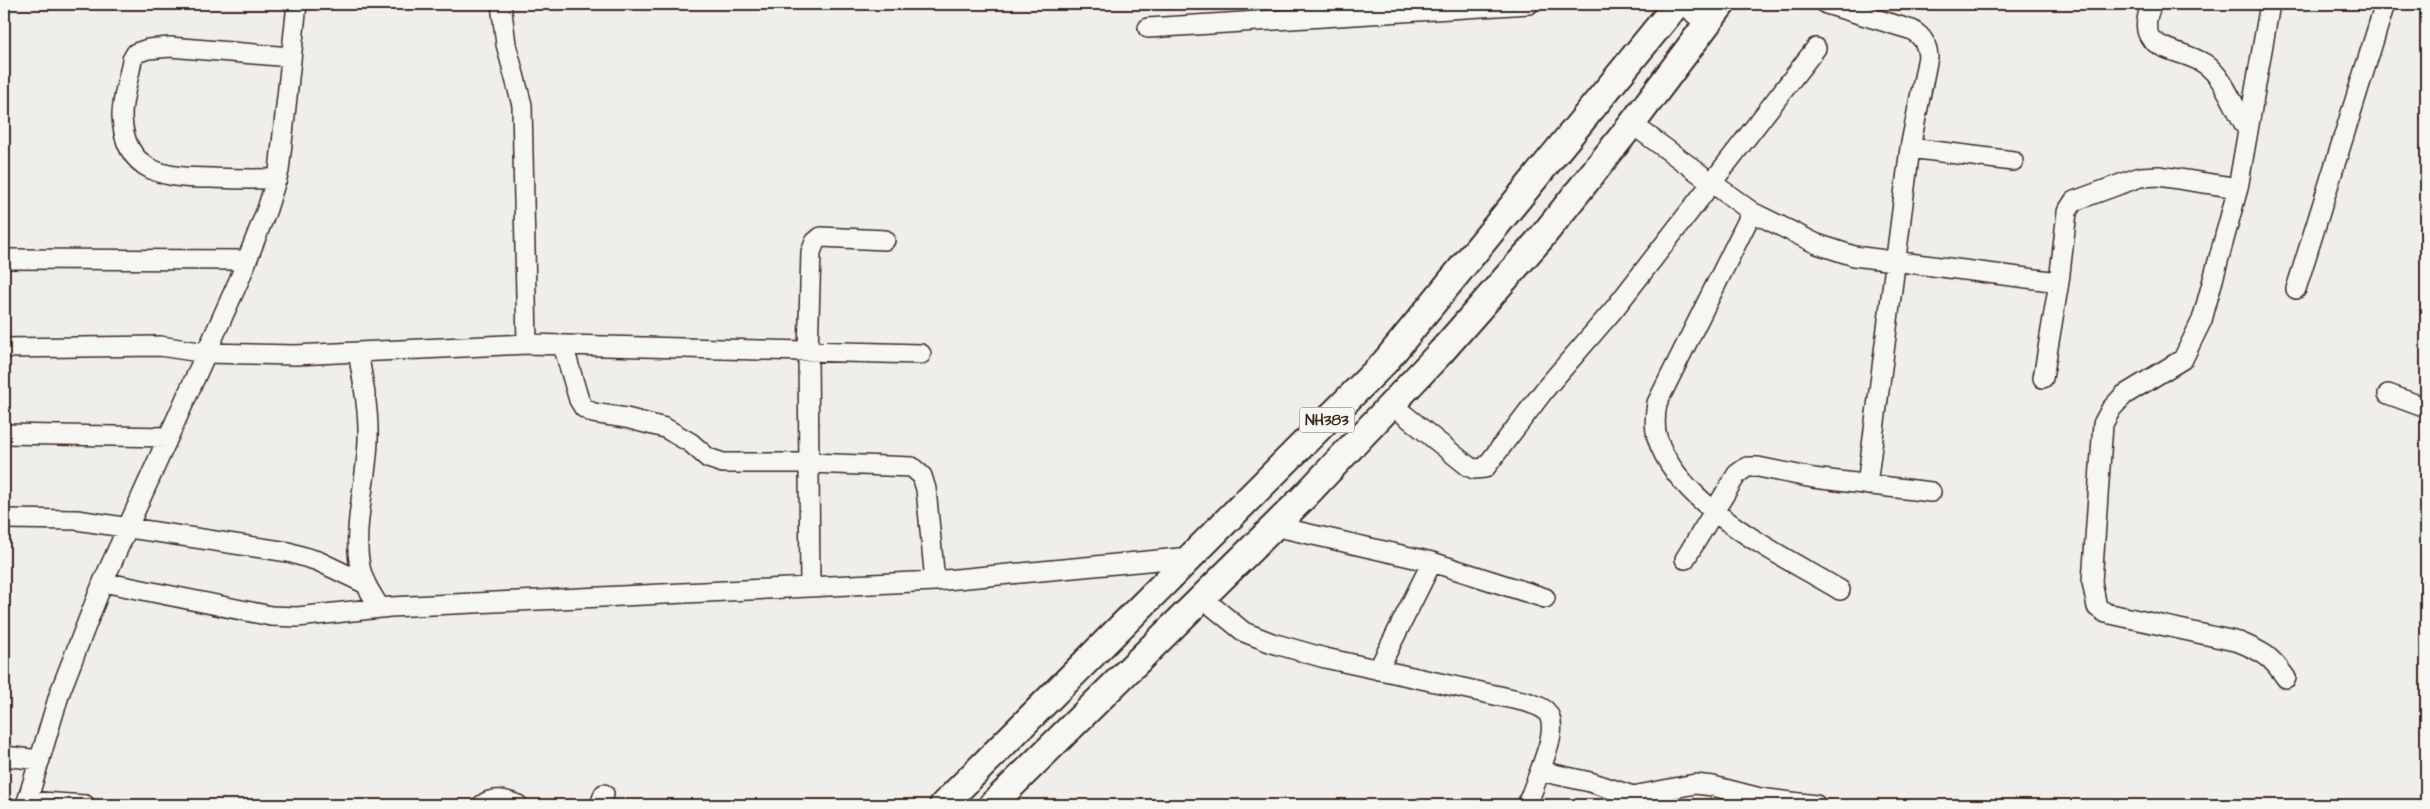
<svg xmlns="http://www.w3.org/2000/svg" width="2430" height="809" font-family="'Architects Daughter',sans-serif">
	<rect width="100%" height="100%" fill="#efeeea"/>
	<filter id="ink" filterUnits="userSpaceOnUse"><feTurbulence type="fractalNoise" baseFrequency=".02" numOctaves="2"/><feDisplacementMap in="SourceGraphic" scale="10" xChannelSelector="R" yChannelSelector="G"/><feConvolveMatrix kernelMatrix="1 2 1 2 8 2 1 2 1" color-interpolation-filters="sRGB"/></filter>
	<g filter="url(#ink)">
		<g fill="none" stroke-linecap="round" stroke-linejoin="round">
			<defs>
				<path id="minor" d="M 501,4 L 506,44 L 522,105 L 527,344
					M 1684,4 L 1706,25
					M 1826,4 L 1912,30 C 1923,37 1927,44 1928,57 L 1910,148 L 1867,485
					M 2152,4 C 2130,53 2178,46 2205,64 C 2224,77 2235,109 2247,129
					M 2270,4 L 2238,188 L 2202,320 L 2183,359 L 2124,395 L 2111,409 L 2103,424 L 2092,582 L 2097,607 L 2106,613 L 2239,642 C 2263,652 2271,656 2286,678
					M 1148,28 L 1529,4
					M 1632,124 L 1752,212 L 1817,244 L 1854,256 L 2059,282 L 2067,212 L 2074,201 L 2140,177 L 2159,176 L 2238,188
					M 1910,148 L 2013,161
					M 277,179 C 255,179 233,179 212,178 C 166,178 124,174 122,116 C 122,98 129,78 132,60 L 136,53 L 148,49 L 170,47 L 291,57
					M 1752,212 L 1657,403 C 1655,415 1654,426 1657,437 C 1678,507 1782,555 1840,590
					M 4,259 L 247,260
					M 2296,289 L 2385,4
					M 563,345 L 579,400 L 584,408 L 593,413 L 626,418 L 665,428 L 691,443 L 708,458 L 723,463 L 810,463 L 912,467 L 922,476 L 926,489 L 935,581
					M 4,348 L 160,346 L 206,353 L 295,355 L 527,344 L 921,354
					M 358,352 C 363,381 369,411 368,440 C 367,482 352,526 360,567 C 363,582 372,595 380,608
					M 2043,378 L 2059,282
					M 2388,394 L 2426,408
					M 1391,404 L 1468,466 L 1474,469 L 1485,468 L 1546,388 L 1615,308 L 1816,48
					M 4,434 L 168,437
					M 4,519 L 77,520 L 288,552 L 318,561 L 366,584
					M 1274,526 L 1432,562 L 1545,598
					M 1685,559 L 1737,474 L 1747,467 L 1758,467 L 1813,478 L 1931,492
					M 103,582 L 271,616 L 297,617 L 390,607 L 935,581 L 1190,557
					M 810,587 L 808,352 L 811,252 L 815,242 L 821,237 L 885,240
					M 1201,597 L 1244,632 L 1272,643 L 1325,658 L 1527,702 C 1532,704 1540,706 1545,710 C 1560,724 1545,755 1540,771 L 1590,782 L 1633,796 L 1695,784 L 1713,786 L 1760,798 L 1816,805
					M 1378,670 L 1432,562
					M 4,756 L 40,760
					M 27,801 L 85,805
					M 26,805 L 60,692 L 103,582 L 240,278 L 267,209 L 279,171 L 297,4
					M 482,805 C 493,796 506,800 518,805
					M 600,805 L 604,794
					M 1527,805 L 1540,771"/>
				<path id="highway" d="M 943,805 L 1385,362 L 1677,4
					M 992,805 L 1304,497 L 1441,352 L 1541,238 L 1632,124 L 1722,4"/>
			</defs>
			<use href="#minor" stroke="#3b2a1e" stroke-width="22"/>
			<use href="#highway" stroke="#3b2a1e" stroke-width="30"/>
			<use href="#minor" stroke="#f6f6f2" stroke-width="19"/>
			<use href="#highway" stroke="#f6f6f2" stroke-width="26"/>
		</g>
	</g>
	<g text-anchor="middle" stroke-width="4" stroke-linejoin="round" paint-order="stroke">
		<rect fill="#f6f6f2" stroke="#73675e" stroke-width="1" x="1299.5" y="407.5" width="55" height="25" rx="4"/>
		<g font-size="15" font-weight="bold" fill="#3b2a1e">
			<text x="1327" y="425">NH383</text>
		</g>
	</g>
	<rect width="2430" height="809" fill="none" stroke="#f6f6f2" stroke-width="20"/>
	<rect x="10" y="10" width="2410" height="789" fill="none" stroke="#3b2a1e" stroke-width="2" filter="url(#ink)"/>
</svg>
